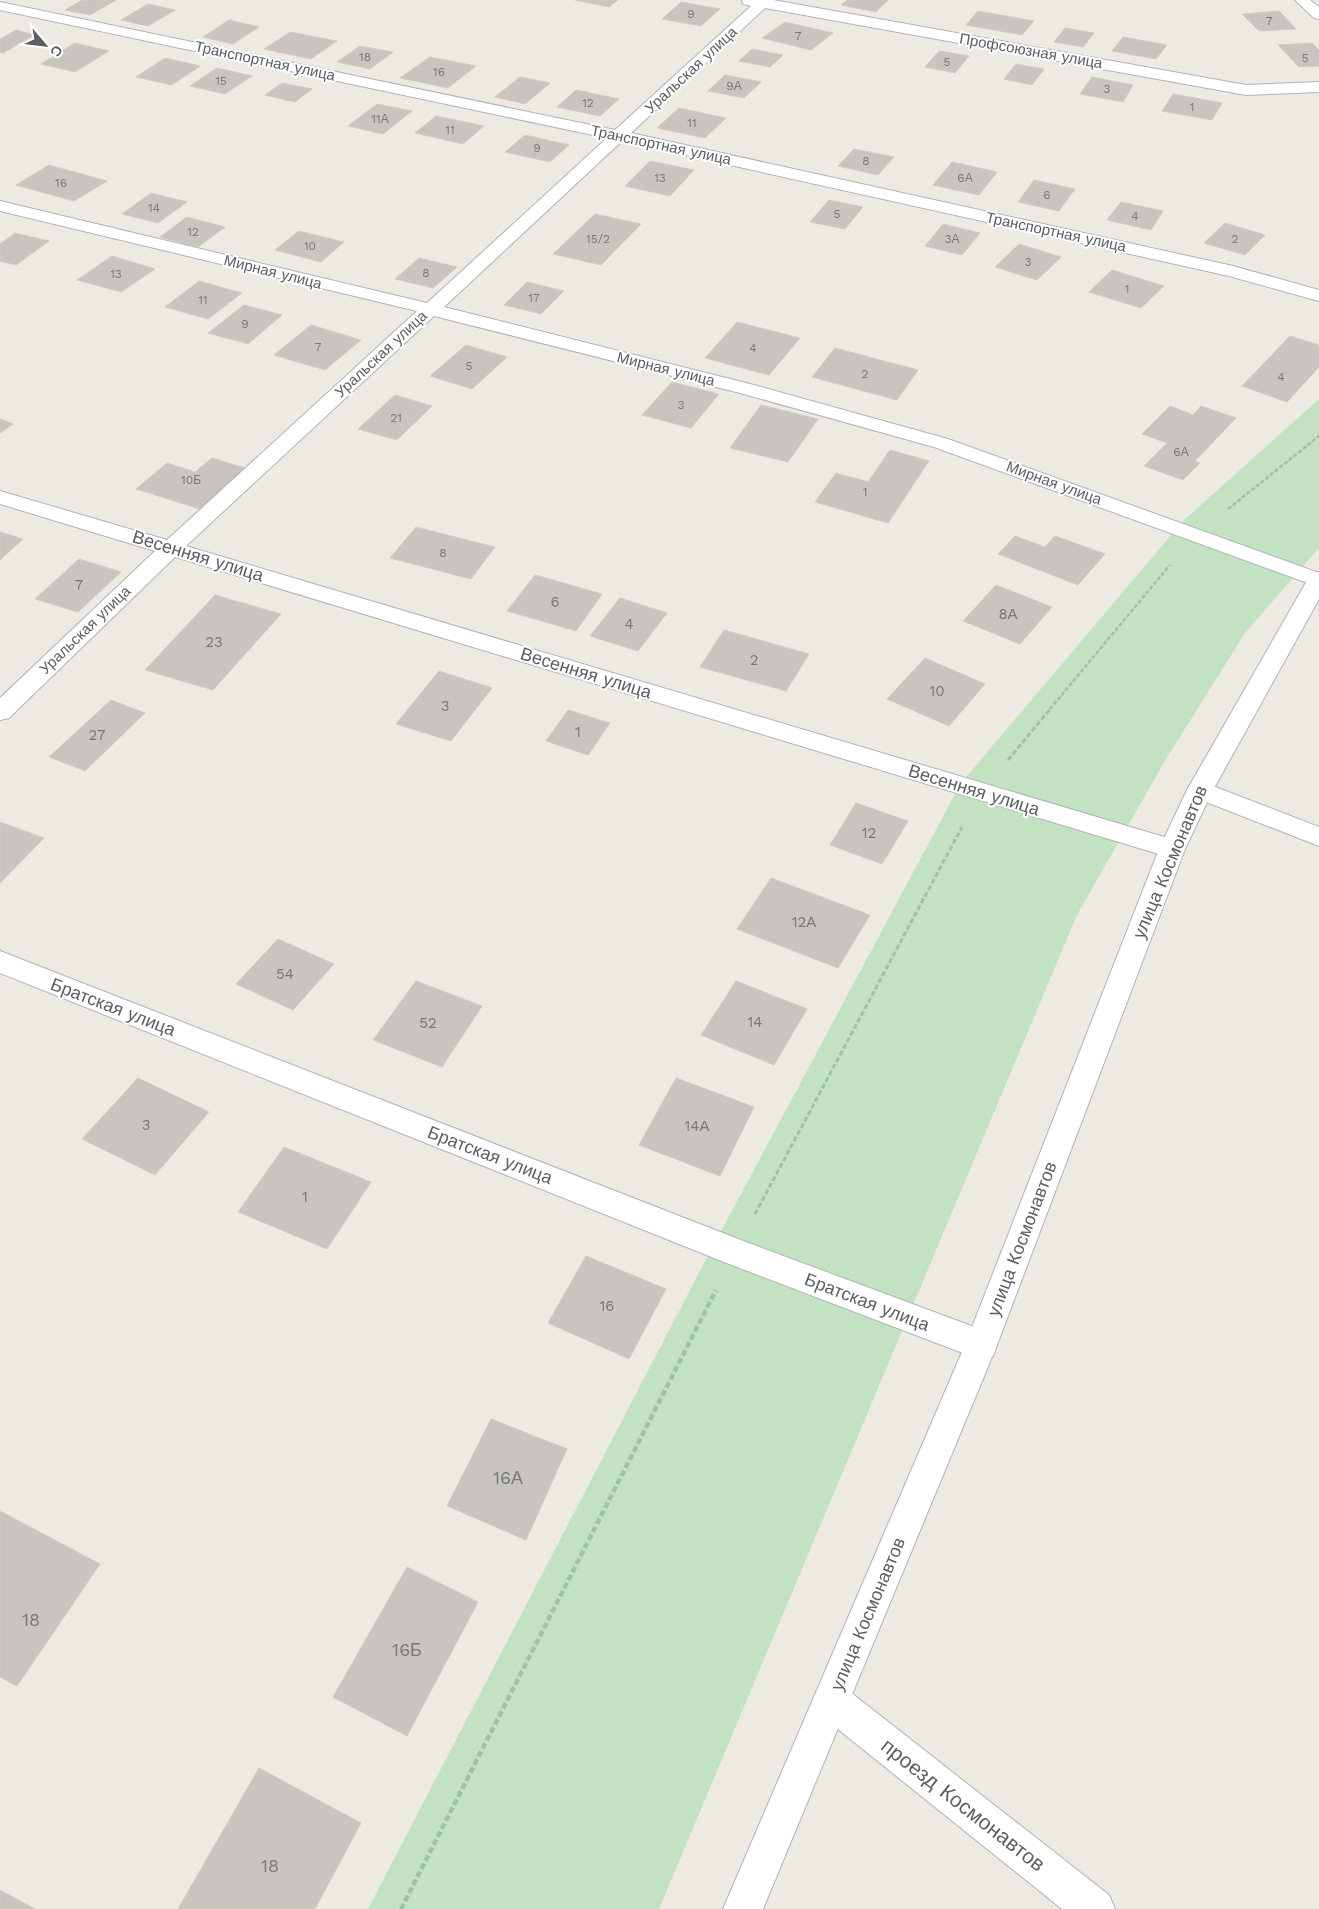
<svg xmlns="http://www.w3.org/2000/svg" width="1319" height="1909" font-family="'Work Sans',sans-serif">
	<rect width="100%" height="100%" fill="#eceae3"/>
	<path fill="#c3e2c2" d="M 1319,399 L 1319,548 L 1245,633 L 1166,759 L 1077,915 L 659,1909 L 368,1909 L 704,1263 L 954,796 L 967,776 L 1183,521 Z"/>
	<path fill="#c8c5c0" stroke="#d1cbc2" d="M 82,0 L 116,0 L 90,15 L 65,10 Z
		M 575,0 L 618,0 L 609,7 Z
		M 847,0 L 888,0 L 876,12 L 841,5 Z
		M 681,2 L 720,9 L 701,26 L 662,19 Z
		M 148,4 L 175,10 L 148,26 L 121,20 Z
		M 978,11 L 1034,21 L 1022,35 L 966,25 Z
		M 1279,11 L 1296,29 L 1259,31 L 1242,14 Z
		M 229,20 L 259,27 L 233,44 L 203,37 Z
		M 785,22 L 833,33 L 811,50 L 762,38 Z
		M 1065,28 L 1094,33 L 1083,47 L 1054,42 Z
		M 16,30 L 35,35 L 3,53 L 0,52 L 0,39 Z
		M 290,32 L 337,41 L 311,59 L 264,49 Z
		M 1123,37 L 1167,45 L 1156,59 L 1112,51 Z
		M 75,43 L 109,51 L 75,72 L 41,64 Z
		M 1312,43 L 1319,50 L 1319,66 L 1299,67 L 1278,45 Z
		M 360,46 L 393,52 L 370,69 L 337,62 Z
		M 752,49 L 783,55 L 770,67 L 739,61 Z
		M 939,51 L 969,56 L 955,73 L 925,67 Z
		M 430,57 L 476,66 L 448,88 L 400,78 Z
		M 165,58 L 200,66 L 172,85 L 136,77 Z
		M 1016,64 L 1044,69 L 1032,85 L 1004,79 Z
		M 217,68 L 252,76 L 225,94 L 190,86 Z
		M 725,75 L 761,82 L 744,98 L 708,91 Z
		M 520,77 L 550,83 L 525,104 L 495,97 Z
		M 1092,77 L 1133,85 L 1123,102 L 1080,94 Z
		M 282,83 L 312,89 L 295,102 L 265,95 Z
		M 576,90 L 619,99 L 600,116 L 557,107 Z
		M 1173,94 L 1222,103 L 1212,120 L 1162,111 Z
		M 377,104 L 412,111 L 383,134 L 348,126 Z
		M 679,108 L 726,118 L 705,138 L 657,128 Z
		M 436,116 L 484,126 L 463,144 L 415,133 Z
		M 525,135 L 569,145 L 550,162 L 505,152 Z
		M 854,149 L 894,157 L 878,175 L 838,166 Z
		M 650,161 L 694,170 L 670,196 L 625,186 Z
		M 952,162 L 997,172 L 979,195 L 933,185 Z
		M 49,165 L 107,181 L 74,201 L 16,185 Z
		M 1034,180 L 1075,189 L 1059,211 L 1018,202 Z
		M 151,193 L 187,202 L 158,223 L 122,214 Z
		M 829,200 L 863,207 L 845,229 L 810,222 Z
		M 1121,202 L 1163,211 L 1151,230 L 1107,220 Z
		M 595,214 L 641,224 L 601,265 L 553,254 Z
		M 187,217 L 225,227 L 198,247 L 160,237 Z
		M 1225,223 L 1265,235 L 1245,255 L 1204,243 Z
		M 943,224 L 980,233 L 962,255 L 925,246 Z
		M 299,231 L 344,242 L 321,262 L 275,250 Z
		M 15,233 L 49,241 L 16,265 L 0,261 L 0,244 Z
		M 1019,244 L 1061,257 L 1037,280 L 995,267 Z
		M 112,256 L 155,269 L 121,292 L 77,280 Z
		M 419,258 L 457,267 L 433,288 L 395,279 Z
		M 1112,270 L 1164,286 L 1141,308 L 1089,292 Z
		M 199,281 L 242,293 L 208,319 L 165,307 Z
		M 527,282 L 564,291 L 541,314 L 504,305 Z
		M 244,305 L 282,315 L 248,344 L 208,333 Z
		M 737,322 L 800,338 L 769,375 L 705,358 Z
		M 311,325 L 361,340 L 325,370 L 274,355 Z
		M 1290,336 L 1319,345 L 1319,367 L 1287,402 L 1242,386 Z
		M 466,345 L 507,357 L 472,389 L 430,376 Z
		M 835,348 L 918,370 L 897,400 L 812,377 Z
		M 672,382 L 719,394 L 691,428 L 642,415 Z
		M 395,395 L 432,406 L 397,440 L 358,429 Z
		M 761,405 L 818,419 L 788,462 L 730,448 Z
		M 1170,406 L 1193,415 L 1201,406 L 1236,418 L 1195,461 L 1200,463 L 1183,480 L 1144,466 L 1167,443 L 1142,434 Z
		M 0,419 L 13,424 L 0,433 Z
		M 890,450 L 929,461 L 888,523 L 815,502 L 836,473 L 868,482 Z
		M 212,458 L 248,469 L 203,510 L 136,489 L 167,463 L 195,472 Z
		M 416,527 L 495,547 L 471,579 L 390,558 Z
		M 0,532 L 23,539 L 0,560 Z
		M 1015,536 L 1045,547 L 1055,536 L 1105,554 L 1078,585 L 998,554 Z
		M 79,559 L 121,572 L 78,612 L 35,599 Z
		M 535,575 L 602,594 L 576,631 L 507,611 Z
		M 996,585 L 1052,607 L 1020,644 L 963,621 Z
		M 215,595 L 281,614 L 213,690 L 145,670 Z
		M 620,598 L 667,613 L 638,651 L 590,636 Z
		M 724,630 L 809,654 L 786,691 L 700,667 Z
		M 925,658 L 985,684 L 949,726 L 887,699 Z
		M 439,671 L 492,688 L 451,741 L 396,724 Z
		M 111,700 L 145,713 L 85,771 L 49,757 Z
		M 568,710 L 610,723 L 588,755 L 546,741 Z
		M 856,803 L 908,821 L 882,864 L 830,845 Z
		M 0,822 L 44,838 L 0,883 Z
		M 771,878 L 870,915 L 838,968 L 737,929 Z
		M 278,939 L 334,964 L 293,1010 L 236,984 Z
		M 416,981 L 482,1006 L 442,1067 L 373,1040 Z
		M 736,981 L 807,1009 L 774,1065 L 701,1035 Z
		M 138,1078 L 209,1112 L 155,1175 L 82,1139 Z
		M 676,1078 L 754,1107 L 720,1176 L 639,1145 Z
		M 284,1147 L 371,1182 L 327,1249 L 238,1212 Z
		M 586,1256 L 666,1289 L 629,1359 L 548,1323 Z
		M 491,1419 L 567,1449 L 526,1540 L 447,1506 Z
		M 0,1511 L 100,1564 L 17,1686 L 0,1677 Z
		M 407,1567 L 478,1602 L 407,1736 L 333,1697 Z
		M 259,1768 L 361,1823 L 315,1909 L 178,1909 Z
		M 0,1890 L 35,1909 L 0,1909 Z"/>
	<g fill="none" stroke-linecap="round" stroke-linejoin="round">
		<defs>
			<path id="lane" d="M 1200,781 L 1319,827 L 1319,846 L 1191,796 L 1187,790 L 1191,784 Z"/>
			<path id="street" d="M 742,0 L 773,0 L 1246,85 L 1319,82 L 1319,92 L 1246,95 L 765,8 L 631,133 L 1233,266 L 1319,290 L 1319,301 L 1229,276 L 622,141 L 444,307 L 754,385 L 948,439 L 1319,573 L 1319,587 L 934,447 L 740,393 L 434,316 L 186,546 L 1181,842 L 1185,849 L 1181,856 L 1172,858 L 175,557 L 9,718 L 0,720 L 0,698 L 155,551 L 0,504 L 0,491 L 167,540 L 417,311 L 0,211 L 0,201 L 427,303 L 607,138 L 0,10 L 0,2 L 615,130 L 751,6 L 743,4 Z
				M 1295,0 L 1310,0 L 1319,7 L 1319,19 L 1314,18 Z
				M 0,951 L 746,1242 L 993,1334 L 997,1345 L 993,1356 L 981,1360 L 724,1262 L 0,973 Z
				M 832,1682 L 845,1688 L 1109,1895 L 1115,1909 L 1062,1909 L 819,1714 L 813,1701 L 819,1688 Z"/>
			<path id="secondary" d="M 1319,572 L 1319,599 L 1213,790 L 1185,849 L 997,1345 L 763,1909 L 723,1909 L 965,1345 L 1159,849 L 1187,790 L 1308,579 L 1311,574 Z"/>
		</defs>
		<use href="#lane" stroke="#b0b4b7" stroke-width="2"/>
		<use href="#street" stroke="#b0b4b7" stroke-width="2"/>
		<use href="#secondary" stroke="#b0b3b7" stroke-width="2"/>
		<path stroke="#9cc3a5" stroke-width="2.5" stroke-dasharray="4 2" stroke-linecap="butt" d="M 1228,509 L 1319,436
			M 1050,709 L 1170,565"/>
		<path stroke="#9cc3a5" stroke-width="3" stroke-dasharray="5 2.5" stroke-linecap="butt" d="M 1008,760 L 1051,708
			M 755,1214 L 962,827"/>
		<path stroke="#9cc3a5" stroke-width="4.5" stroke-dasharray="6 3" stroke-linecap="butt" d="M 401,1909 L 716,1290"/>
		<use href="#lane" fill="#fff" fill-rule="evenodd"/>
		<use href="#street" fill="#fff" fill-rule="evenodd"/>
		<use href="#secondary" fill="#fff" fill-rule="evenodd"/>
	</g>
	<g text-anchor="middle" stroke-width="4" stroke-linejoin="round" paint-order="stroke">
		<g font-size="12" fill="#76787a">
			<text x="691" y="18">9</text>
			<text x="1269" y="25">7</text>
			<text x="798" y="40">7</text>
			<text x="365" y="61">18</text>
			<text x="1305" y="62">5</text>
			<text x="947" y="66">5</text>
			<text x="439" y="76">16</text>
			<text x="221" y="85">15</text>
			<text x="734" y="90">9А</text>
			<text x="1107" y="93">3</text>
			<text x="588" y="107">12</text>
			<text x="1192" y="111">1</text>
			<text x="380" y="123">11А</text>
			<text x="692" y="127">11</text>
			<text x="450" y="134">11</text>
			<text x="537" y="152">9</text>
			<text x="866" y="165">8</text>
			<text x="660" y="182">13</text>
			<text x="965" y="182">6А</text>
			<text x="61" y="187">16</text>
			<text x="1047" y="199">6</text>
			<text x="154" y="212">14</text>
			<text x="837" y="218">5</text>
			<text x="1135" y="220">4</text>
			<text x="193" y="236">12</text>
			<text x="598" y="243">15/2</text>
			<text x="952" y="243">3А</text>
			<text x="1235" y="243">2</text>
			<text x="310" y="250">10</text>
			<text x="1028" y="266">3</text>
			<text x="426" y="277">8</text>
			<text x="116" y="278">13</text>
			<text x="1127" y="293">1</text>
			<text x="534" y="302">17</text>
			<text x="203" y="304">11</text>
			<text x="245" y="328">9</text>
			<text x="318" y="351">7</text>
			<text x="753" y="352">4</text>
			<text x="469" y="370">5</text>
			<text x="865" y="378">2</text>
			<text x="1281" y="381">4</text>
			<text x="681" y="409">3</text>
			<text x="396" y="422">21</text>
			<text x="1181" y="456">6А</text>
			<text x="191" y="484">10Б</text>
			<text x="865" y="496">1</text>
			<text x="443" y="557">8</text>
		</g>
		<g font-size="15" fill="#5b5f62" stroke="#fff">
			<text transform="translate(1031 51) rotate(10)" y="5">Профсоюзная улица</text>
			<text transform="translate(265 61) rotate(12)" y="5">Транспортная улица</text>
			<text transform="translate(691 70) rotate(-43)" y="5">Уральская улица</text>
			<text transform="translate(661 145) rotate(12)" y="5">Транспортная улица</text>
			<text transform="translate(1056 232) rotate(12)" y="5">Транспортная улица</text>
			<text transform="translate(273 272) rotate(14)" y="5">Мирная улица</text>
			<text transform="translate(381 354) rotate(-43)" y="5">Уральская улица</text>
			<text transform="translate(666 369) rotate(14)" y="5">Мирная улица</text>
			<text transform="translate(1054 483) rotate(20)" y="5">Мирная улица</text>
			<text transform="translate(85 630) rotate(-44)" y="5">Уральская улица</text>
		</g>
		<g font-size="15" fill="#76787a">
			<text x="79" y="590">7</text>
			<text x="555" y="607">6</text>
			<text x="1008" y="619">8А</text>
			<text x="629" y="629">4</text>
			<text x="214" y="647">23</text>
			<text x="754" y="665">2</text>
			<text x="937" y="696">10</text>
			<text x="445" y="711">3</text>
			<text x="578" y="737">1</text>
			<text x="97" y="740">27</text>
			<text x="869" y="838">12</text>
			<text x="804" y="927">12А</text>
			<text x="285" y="979">54</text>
			<text x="755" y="1027">14</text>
			<text x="428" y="1028">52</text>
			<text x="146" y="1130">3</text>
			<text x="697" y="1131">14А</text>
			<text x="305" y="1202">1</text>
			<text x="607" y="1311">16</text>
		</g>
		<g font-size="18" fill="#5b5f62" stroke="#fff">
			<text transform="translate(198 556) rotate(17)" y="6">Весенняя улица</text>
			<text transform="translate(586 673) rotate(17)" y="6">Весенняя улица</text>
			<text transform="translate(974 790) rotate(17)" y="6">Весенняя улица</text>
			<text transform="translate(1170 862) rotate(-67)" y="6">улица Космонавтов</text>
			<text transform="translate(113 1007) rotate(21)" y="6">Братская улица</text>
			<text transform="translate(490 1155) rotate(21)" y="6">Братская улица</text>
			<text transform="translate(1022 1239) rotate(-69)" y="6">улица Космонавтов</text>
			<text transform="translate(867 1302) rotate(21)" y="6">Братская улица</text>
			<text transform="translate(868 1614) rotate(-67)" y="6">улица Космонавтов</text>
		</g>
		<g font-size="18" fill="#76787a">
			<text x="508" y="1484">16А</text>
			<text x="31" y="1626">18</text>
			<text x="407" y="1656">16Б</text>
			<text x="270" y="1872">18</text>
		</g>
		<g font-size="21" fill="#5b5f62" stroke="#fff">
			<text transform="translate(963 1805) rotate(38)" y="7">проезд Космонавтов</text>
		</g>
	</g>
	<g transform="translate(45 45) rotate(118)" stroke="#ffffff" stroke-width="4" paint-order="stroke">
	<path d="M0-4L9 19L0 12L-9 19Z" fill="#5b5f62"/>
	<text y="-8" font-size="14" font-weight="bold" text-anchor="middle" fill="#5b5f62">С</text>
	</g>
</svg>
